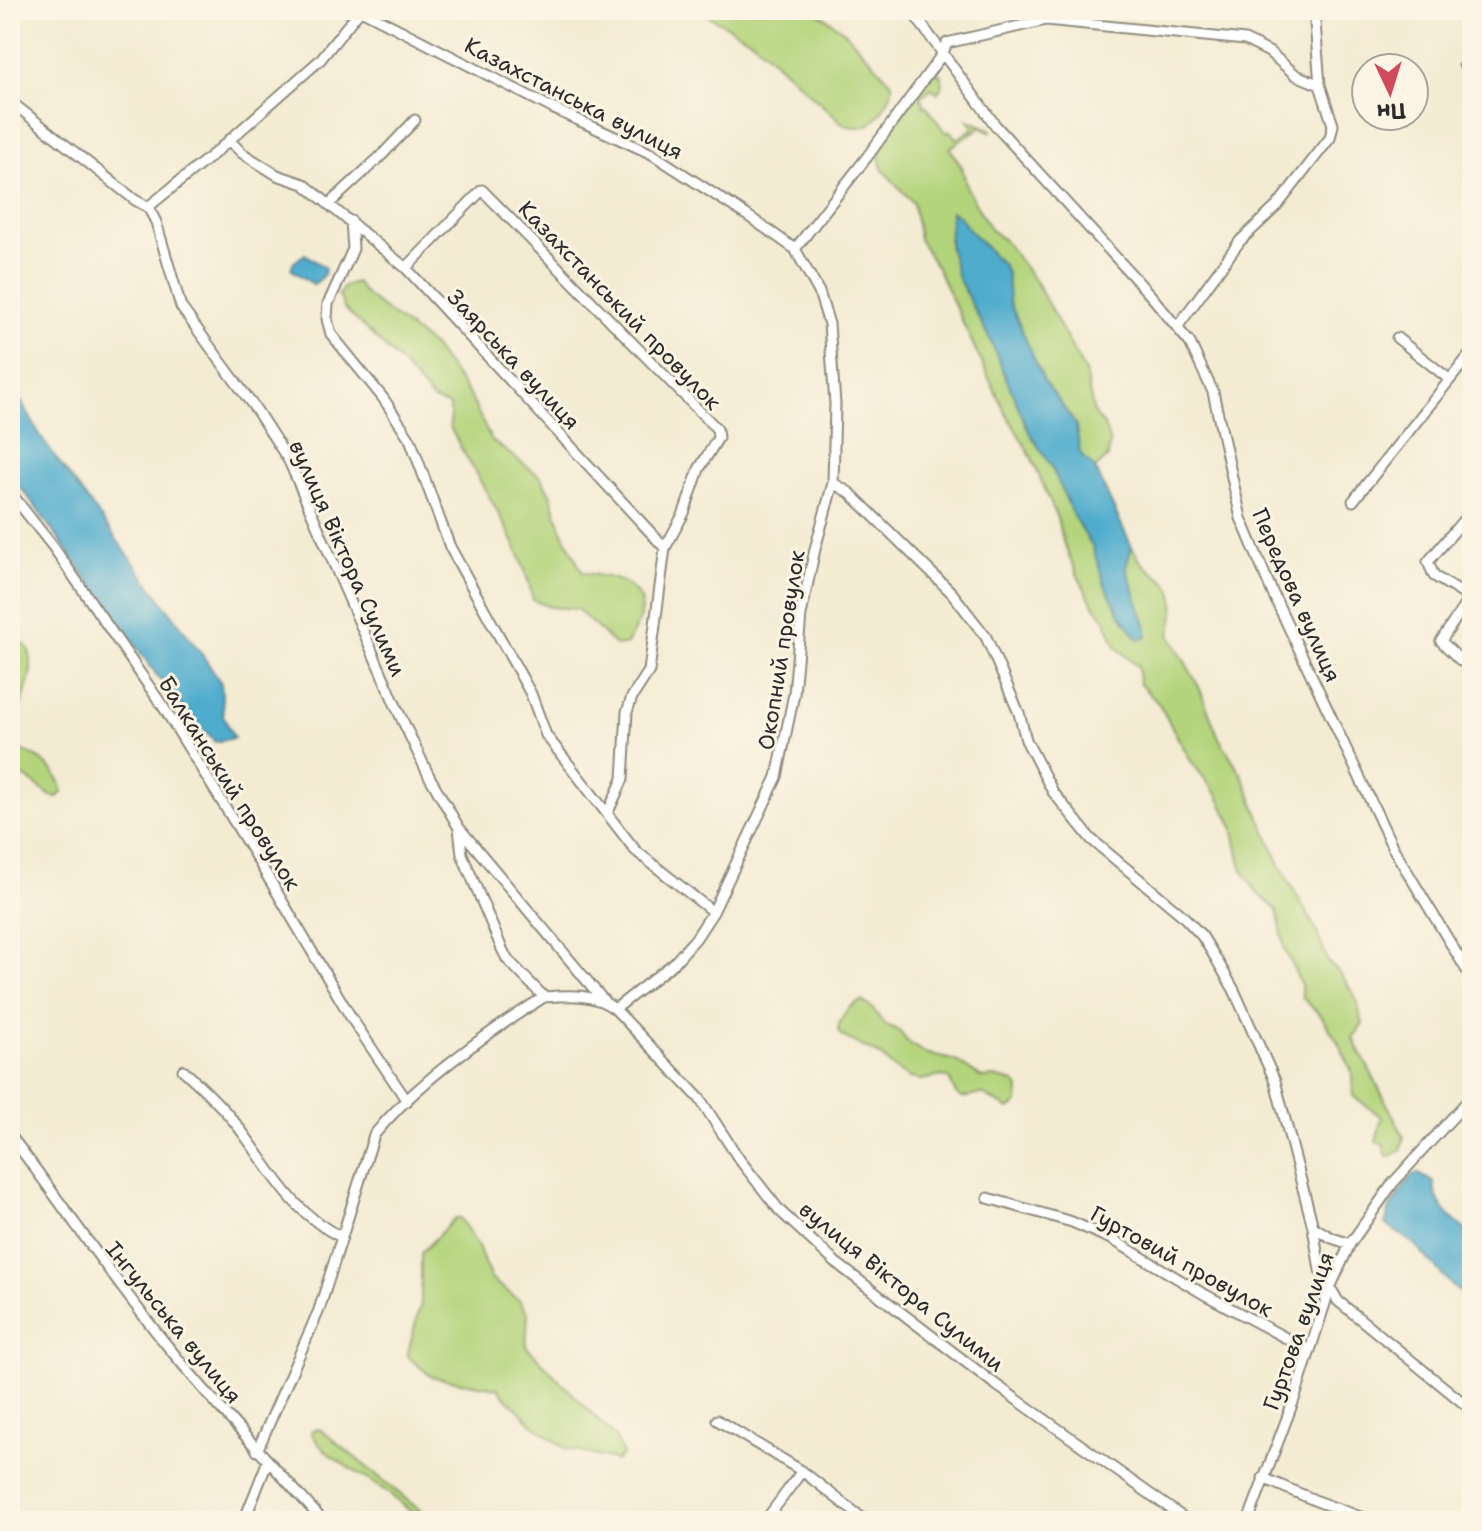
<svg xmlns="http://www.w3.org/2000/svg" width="1482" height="1531" font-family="'Shantell Sans',sans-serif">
	<rect width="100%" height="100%" fill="#fcf5e5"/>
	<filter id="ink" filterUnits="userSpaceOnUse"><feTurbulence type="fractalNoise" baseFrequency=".0125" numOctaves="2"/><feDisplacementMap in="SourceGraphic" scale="16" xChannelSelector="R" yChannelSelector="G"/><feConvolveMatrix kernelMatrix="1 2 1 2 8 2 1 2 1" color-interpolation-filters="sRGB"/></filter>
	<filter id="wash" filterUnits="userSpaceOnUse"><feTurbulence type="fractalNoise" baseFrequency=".006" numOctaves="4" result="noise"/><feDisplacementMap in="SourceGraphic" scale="32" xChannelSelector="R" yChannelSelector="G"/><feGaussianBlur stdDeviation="1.8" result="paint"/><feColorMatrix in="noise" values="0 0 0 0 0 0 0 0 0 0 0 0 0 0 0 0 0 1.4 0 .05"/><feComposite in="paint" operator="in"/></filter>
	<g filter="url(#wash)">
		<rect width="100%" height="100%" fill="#f4ebd3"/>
		<path fill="#b4d47b" stroke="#708053" stroke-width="2" d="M 698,10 L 814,10 L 843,30 L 892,83 C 893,94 889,99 883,109 C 873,126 863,130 844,125 L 753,41 Z
			M 933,71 L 941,75 L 942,87 L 937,93 L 932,88 L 920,97 L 924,103 L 923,107 L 926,106 L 946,133 L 950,131 L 957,139 L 973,128 L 968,120 L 992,130 L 989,132 L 982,126 L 950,148 L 962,168 L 968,190 L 990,229 L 1005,241 L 1037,284 L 1085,372 L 1094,414 L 1104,425 L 1110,443 L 1108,457 L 1095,469 C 1111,499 1122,533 1140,560 C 1149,573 1166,577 1172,591 C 1177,605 1173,621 1170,635 L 1199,687 L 1219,738 L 1242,775 L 1280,865 L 1316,930 L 1328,962 L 1341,975 L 1355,996 L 1363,1024 L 1353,1038 L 1404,1137 L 1401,1150 L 1390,1157 L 1387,1156 L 1383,1145 L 1376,1141 L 1382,1117 L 1353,1096 L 1352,1071 L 1338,1042 L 1322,1017 L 1302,997 L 1301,985 L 1285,950 L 1277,910 L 1257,893 L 1242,869 L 1233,827 L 1218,796 L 1191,761 L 1159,704 L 1139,683 L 1138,667 L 1117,648 L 1106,621 L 1091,601 L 1078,576 L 1063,542 L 1057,518 L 1031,456 L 1004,410 L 937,268 L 919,239 L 913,203 L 883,170 L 879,158 L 881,145 Z
			M 356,282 L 366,295 L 433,346 L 470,396 L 491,440 L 541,477 L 551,496 L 561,528 L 582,572 C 612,580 624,574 642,601 L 639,621 L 627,644 L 616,646 L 577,609 L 550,607 L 533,600 C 520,535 479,485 450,427 L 450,406 L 433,400 L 401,363 L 344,308 L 339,295 L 344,286 Z
			M 10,631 L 29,649 C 30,655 31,662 31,668 C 29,698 8,717 20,750 C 41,757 58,770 63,792 L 57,797 L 51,796 L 21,774 L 10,754 Z
			M 862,1001 L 872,1008 L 884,1024 L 898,1030 L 908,1042 L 925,1053 L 956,1061 L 982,1078 L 994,1077 L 1014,1082 L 1019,1088 L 1018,1103 L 1009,1109 L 982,1094 L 962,1098 L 956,1094 L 949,1078 L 942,1076 L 920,1080 L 910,1078 L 892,1067 L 880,1055 L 842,1036 L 838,1031 C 840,1017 848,1005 862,1001 Z
			M 455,1218 L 460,1218 L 478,1247 L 491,1279 L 520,1301 L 528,1313 L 526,1346 L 616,1438 L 623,1454 L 617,1461 L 565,1448 L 532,1424 L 497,1388 L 432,1377 L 407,1356 L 421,1303 L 421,1253 Z
			M 316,1429 L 321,1430 L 433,1521 L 420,1521 C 407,1507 390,1494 375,1484 C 355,1470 320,1455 311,1431 Z"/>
		<path fill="#4faccd" stroke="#3d6c7c" stroke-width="2" d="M 951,211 L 959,216 L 970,231 L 1003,265 L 1007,273 L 1009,301 L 1043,379 L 1076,425 L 1080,453 L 1095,469 L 1132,547 L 1126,567 L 1147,628 L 1147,637 L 1139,640 L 1120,614 L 1105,585 L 1092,546 L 1075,519 L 1051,466 L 1029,432 L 990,340 L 957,276 L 949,245 Z
			M 305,254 L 325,268 L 324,274 L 314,285 L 291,269 L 293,263 Z
			M 21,401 L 44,442 L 201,653 L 221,683 L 223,715 L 234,738 L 215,742 L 174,699 L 26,494 L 10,477 L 10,407 Z
			M 1417,1173 L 1434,1182 C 1435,1207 1453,1220 1472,1235 L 1472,1300 L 1455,1289 L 1414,1244 L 1385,1224 L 1390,1208 L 1412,1175 Z"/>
	</g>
	<g filter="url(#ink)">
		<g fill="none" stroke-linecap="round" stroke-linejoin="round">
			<defs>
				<path id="minor" d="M 361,10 L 554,109 L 652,154 L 748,216 L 795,249 L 819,292 L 829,324 L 835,404 L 833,483 L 815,549 L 801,615 L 794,694 L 777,777 L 713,912 L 696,938 L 674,963 L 615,1009
					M 911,10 L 996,126 L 1152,297 L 1190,343 L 1213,392 L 1241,518 L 1273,594 L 1393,848 L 1472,979
					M 1464,65 L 1472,74
					M 10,101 L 135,200 L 148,207 L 156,222 L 181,307 L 257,411 L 289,461 L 399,713 L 429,776 L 459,828 L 462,854 L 502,949 L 507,959 L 544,997 C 569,995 594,993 615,1009 L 700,1099 L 739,1159 L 780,1211 L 835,1262 L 992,1382 L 1188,1521
					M 229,140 L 242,153 L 277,175 L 304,184 L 406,268 L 665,548
					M 329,204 L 382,155 L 415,120
					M 148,207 L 216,152 L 320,60 L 360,10
					M 351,221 L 353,249 L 328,304 L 327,319 L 331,334 L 383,398 L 410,439 L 450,547 L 531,694 L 546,735 L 636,851 L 713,912
					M 795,249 L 867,157 L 943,53 L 947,43 L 1046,20 L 1245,40 L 1269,52 L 1296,75 L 1320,85
					M 406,268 L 482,190 L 717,429 L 718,438 L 699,469 L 684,513 L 665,548 L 649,671 L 632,697 L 627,712 L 623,779 L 608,812
					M 1178,326 L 1240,241 L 1277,206 L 1330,138 L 1333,125 L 1320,85 L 1314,10
					M 1397,338 L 1449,379
					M 833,483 L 850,493 L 952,593 L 986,637 L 1019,713 L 1026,740 L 1053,792 L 1091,839 L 1182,915 L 1202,936 L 1215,957 L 1234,990 L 1275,1081 L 1313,1227 L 1320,1270 L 1338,1301 L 1472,1410
					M 10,492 L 54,548 L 164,708 L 256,857 L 352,1019 L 407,1101
					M 1353,501 L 1472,352
					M 1472,510 L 1428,562 L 1434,576 L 1465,595 L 1466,603 L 1441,641 L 1459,659 L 1472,668
					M 460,829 L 604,1001
					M 183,1070 C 202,1087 220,1104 236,1124 C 271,1168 289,1211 341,1237
					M 10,1135 C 64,1206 113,1280 170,1349 C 218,1409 272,1464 323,1521
					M 988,1198 L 1072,1222 L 1113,1240 L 1202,1293 L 1310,1351
					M 1313,1227 L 1332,1238 L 1350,1244
					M 717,1420 L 802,1471 L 866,1521
					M 257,1451 L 319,1310 L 374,1135 C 416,1083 487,1033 544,997
					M 1263,1478 L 1319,1502 L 1372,1521
					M 10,1505 L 19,1521
					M 244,1521 L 267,1463
					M 765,1521 L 802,1471
					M 1248,1521 L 1295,1397 L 1330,1288 L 1350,1244 L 1393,1183 L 1472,1096"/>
			</defs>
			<use href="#minor" stroke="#908b7f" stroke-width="13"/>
			<use href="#minor" stroke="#fff" stroke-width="9"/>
		</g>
	</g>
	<g text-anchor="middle" stroke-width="6" stroke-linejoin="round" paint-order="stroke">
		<g font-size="22" fill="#2b2b2b" stroke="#fcf5e5">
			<text transform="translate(574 98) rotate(27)" y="8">Казахстанська вулиця</text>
			<text transform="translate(620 305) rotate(46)" y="8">Казахстанський провулок</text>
			<text transform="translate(514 359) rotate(47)" y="8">Заярська вулиця</text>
			<text transform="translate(348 558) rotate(66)" y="8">вулиця Віктора Сулими</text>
			<text transform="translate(1297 595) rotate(66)" y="8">Передова вулиця</text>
			<text transform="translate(781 650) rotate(-81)" y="8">Окопний провулок</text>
			<text transform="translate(230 783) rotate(58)" y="8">Балканський провулок</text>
			<text transform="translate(1182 1261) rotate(29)" y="8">Гуртовий провулок</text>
			<text transform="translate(902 1286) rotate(39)" y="8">вулиця Віктора Сулими</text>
			<text transform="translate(174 1322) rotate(51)" y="8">Інгульська вулиця</text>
			<text transform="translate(1298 1331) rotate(-70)" y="8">Гуртова вулиця</text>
		</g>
	</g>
	<rect width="1482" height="1531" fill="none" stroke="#fcf5e5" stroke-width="40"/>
	<g transform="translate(1390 92) rotate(176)"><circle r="38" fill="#fcf5e5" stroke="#a8a49b" stroke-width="2"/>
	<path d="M0-6L14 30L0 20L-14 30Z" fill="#d1495b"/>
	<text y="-12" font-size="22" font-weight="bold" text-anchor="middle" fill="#2b2b2b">Пн</text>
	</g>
</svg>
